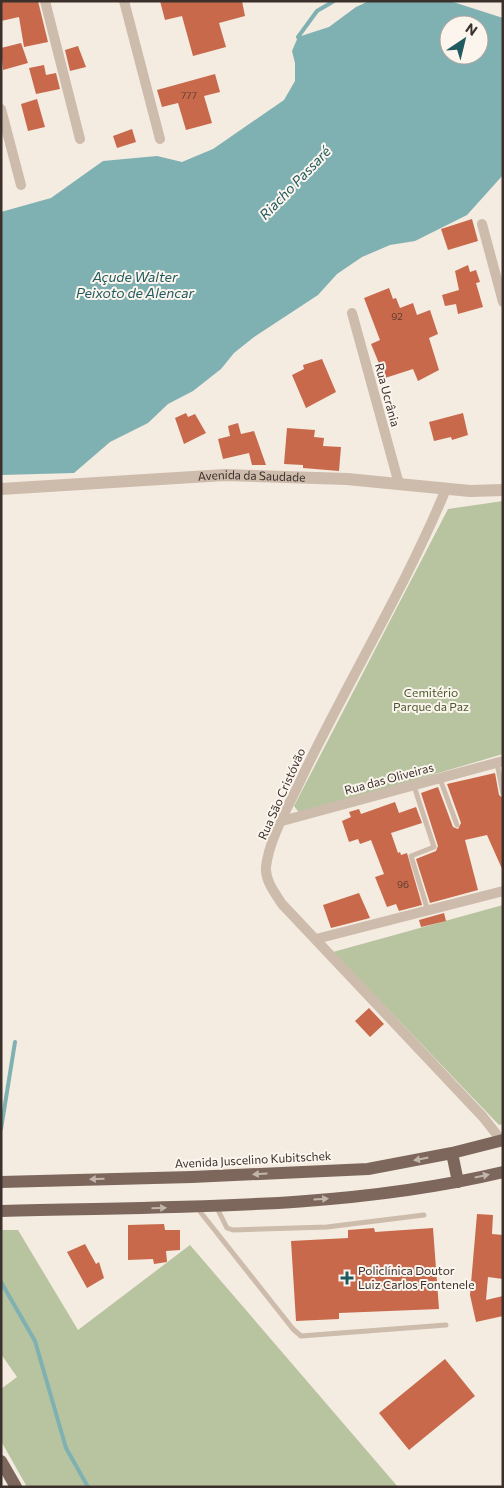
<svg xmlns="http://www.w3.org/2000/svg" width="504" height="1488" font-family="Commissioner,sans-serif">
	<rect width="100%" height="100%" fill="#f4ebe1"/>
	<path fill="#b8c4a0" d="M 503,501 L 503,754 L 300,814 L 294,806 L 448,509 Z
		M 503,905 L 503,1124 L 499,1125 L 333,952 Z
		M 1,1230 L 18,1230 L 78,1330 L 190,1245 L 398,1487 L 27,1487 L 1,1441 L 1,1389 L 17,1377 L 1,1354 Z"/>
	<path fill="#7fb0b2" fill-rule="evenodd" d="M 369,1 L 450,1 L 503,18 L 503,175 L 467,215 L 415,241 L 390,245 L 362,257 L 337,274 L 318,295 L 254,337 L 234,353 L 221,369 L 193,391 L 168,404 L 148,423 L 110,442 L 74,473 L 1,475 L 1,212 L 51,198 L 103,161 L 157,156 L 182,162 L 213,149 L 284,100 L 295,81 L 295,63 L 292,51 L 298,37 L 329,27 L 356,7 ZM 449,25 L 479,25 L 479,55 L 449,55 Z"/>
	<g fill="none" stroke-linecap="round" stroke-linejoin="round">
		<path stroke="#7fb0b2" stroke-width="4" d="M 301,41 L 298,37 L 317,11 L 334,1
			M 1,1129 L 15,1042
			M 1,1282 L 35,1341 L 66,1448 L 88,1487"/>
	</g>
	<path fill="#c8694b" d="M 1,1 L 38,1 L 48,42 L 24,47 L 19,17 L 1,21 Z
		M 160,1 L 242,1 L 245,16 L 219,23 L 226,47 L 193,56 L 182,16 L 165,20 Z
		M 21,43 L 28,63 L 3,70 L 1,48 Z
		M 78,46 L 86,67 L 70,71 L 65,50 Z
		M 44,65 L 46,75 L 56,73 L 60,89 L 36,94 L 29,68 Z
		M 215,74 L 220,92 L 204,96 L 212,123 L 186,130 L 178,103 L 162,107 L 157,90 Z
		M 37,99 L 45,127 L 28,131 L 21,104 Z
		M 132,129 L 136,142 L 117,148 L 113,136 Z
		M 472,219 L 478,241 L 448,250 L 441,229 Z
		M 468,265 L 470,272 L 476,270 L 480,282 L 476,283 L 483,307 L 458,314 L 456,304 L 445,306 L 442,295 L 459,290 L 455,271 Z
		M 389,288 L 393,299 L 396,298 L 400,308 L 413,303 L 417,315 L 430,310 L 438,334 L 429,338 L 439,370 L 418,381 L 413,369 L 385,378 L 371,344 L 380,340 L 364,298 Z
		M 322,359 L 336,392 L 306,408 L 292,375 L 304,369 L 303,365 Z
		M 186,413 L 188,417 L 195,414 L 206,433 L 184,444 L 175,418 Z
		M 463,413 L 468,435 L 452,440 L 451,437 L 434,441 L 429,422 Z
		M 238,423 L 241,434 L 254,431 L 266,465 L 252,465 L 249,453 L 223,459 L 218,439 L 230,436 L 228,426 Z
		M 287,428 L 315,430 L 314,437 L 324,438 L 323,446 L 341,447 L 339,471 L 303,468 L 303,465 L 284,464 Z
		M 495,773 L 499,795 L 503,798 L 503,871 L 487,835 L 465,840 L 478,890 L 430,903 L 416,859 L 436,851 L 438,846 L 421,793 L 438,787 L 453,827 L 458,829 L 461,823 L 447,784 Z
		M 395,802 L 399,813 L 416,807 L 422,823 L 391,833 L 398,853 L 400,852 L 401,855 L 407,853 L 422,905 L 399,911 L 396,904 L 387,907 L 375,877 L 384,874 L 371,840 L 360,844 L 358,839 L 349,842 L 342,821 L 351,817 L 349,812 L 359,809 L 361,814 Z
		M 359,893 L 370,918 L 331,928 L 323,905 Z
		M 444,913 L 446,921 L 421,927 L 419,920 Z
		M 369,1008 L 384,1024 L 370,1037 L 355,1021 Z
		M 477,1214 L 493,1215 L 492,1234 L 503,1235 L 503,1279 L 488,1277 L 486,1300 L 503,1296 L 503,1316 L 476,1322 L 470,1295 Z
		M 164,1224 L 165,1230 L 180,1230 L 180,1250 L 166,1251 L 167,1262 L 154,1264 L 153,1259 L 128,1260 L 128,1225 Z
		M 374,1228 L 375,1232 L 433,1228 L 439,1309 L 339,1313 L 339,1319 L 296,1321 L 291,1241 L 348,1238 L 348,1230 Z
		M 85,1244 L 96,1264 L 99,1262 L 104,1278 L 87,1288 L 67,1252 Z
		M 445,1359 L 475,1396 L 409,1450 L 379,1413 Z"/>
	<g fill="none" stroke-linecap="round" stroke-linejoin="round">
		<path stroke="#cdbbac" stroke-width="5" d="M 497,763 L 503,794
			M 440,779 L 457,825
			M 414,786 L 434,847 L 411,856 L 428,911
			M 216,1206 L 227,1228 L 233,1230 L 327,1227 L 424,1215
			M 198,1209 L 293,1329 L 301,1336 L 446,1325"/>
		<path stroke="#cdbbac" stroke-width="10" d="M 45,1 L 80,139
			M 124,1 L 160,139
			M 1,109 L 21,185
			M 482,224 L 503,302
			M 352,313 L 399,484
			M 446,489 C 405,588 349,679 303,775 C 291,802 269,838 266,867 C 265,881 275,893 282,904 L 483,1117 L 501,1140
			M 282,821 L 503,761
			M 316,939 L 503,891"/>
		<path stroke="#cdbbac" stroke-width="12" id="s1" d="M 1,489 L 225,475 L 347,479 L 470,491 L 503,490"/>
		<path stroke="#7d675c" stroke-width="12" d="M 452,1153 L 458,1182
			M 1,1182 L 192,1177 L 368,1169 L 452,1153 L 503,1140
			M 1,1211 C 168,1206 339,1211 503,1172
			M 1,1461 L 16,1487"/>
	</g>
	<defs><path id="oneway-solid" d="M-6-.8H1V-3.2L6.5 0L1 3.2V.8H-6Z" transform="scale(1.25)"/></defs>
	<g fill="#c2b5ac">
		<use href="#oneway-solid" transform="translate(421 1159) rotate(169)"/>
		<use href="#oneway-solid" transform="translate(260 1174) rotate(177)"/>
		<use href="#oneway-solid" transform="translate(482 1176) rotate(-12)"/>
		<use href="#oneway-solid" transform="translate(97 1179) rotate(178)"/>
		<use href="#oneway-solid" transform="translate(321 1199) rotate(-4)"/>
		<use href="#oneway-solid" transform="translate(159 1208) rotate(-2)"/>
	</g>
	<path fill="#1f5a5e" stroke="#fbf5ee" stroke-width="2" d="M344.5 1270.5h5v5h5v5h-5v5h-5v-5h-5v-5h5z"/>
	<g text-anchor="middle" stroke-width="4" stroke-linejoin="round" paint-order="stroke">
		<g font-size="10" fill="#5e3e33">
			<text x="189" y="99">777</text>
			<text x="397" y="320">92</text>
			<text x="403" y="888">96</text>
		</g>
		<g font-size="12" fill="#3b302b" stroke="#fbf5ee">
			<text transform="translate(387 395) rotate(75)" y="4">Rua Ucrânia</text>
			<text dy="4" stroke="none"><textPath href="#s1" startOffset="251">Avenida da Saudade</textPath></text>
			<text transform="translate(389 779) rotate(-15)" y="4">Rua das Oliveiras</text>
			<text transform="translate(282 794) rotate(-66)" y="4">Rua São Cristóvão</text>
			<text transform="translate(253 1160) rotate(-3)" y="4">Avenida Juscelino Kubitschek</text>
		</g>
		<g font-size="12" fill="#4a5a2e" stroke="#fbf5ee">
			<text x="431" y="697">Cemitério<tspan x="431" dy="14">Parque da Paz</tspan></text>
		</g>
		<g font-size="12" fill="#3b302b" stroke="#fbf5ee" text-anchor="start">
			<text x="358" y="1275">Policlínica Doutor<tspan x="358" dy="14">Luiz Carlos Fontenele</tspan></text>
		</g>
		<g font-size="14" font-style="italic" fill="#1f5a5e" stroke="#fbf5ee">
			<text transform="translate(295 183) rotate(-46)" y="5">Riacho Passaré</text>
			<text x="135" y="282">Açude Walter<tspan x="135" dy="16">Peixoto de Alencar</tspan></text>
		</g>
	</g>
	<rect width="504" height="1488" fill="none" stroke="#3b302b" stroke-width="5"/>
	<g transform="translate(464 40) rotate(35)"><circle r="24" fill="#fbf5ee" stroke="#aea6a0"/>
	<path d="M0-4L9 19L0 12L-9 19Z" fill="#1f5a5e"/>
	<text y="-8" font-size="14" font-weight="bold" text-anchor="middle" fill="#3b302b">N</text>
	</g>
</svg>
